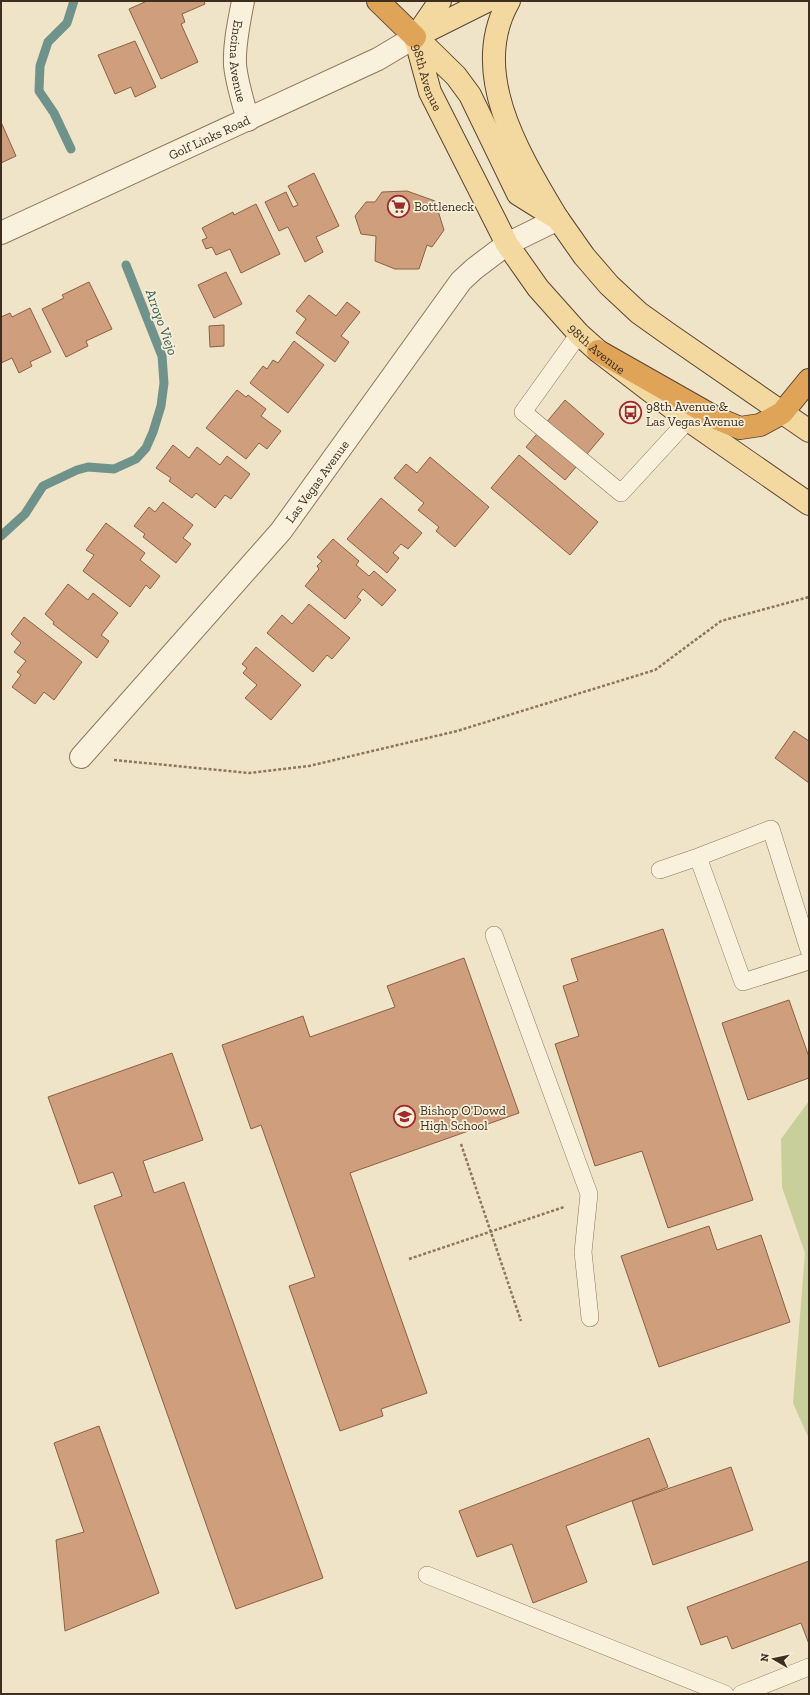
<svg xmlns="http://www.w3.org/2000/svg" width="810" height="1695" font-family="'Zilla Slab',serif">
	<rect width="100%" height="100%" fill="#f0e4c8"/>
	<path fill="#c9cf9b" d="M 809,1101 L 809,1439 L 793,1403 L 805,1253 L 782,1187 L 781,1139 Z"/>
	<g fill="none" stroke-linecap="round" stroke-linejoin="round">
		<path stroke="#6f938a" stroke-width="9" d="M 71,149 L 54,113 L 39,91 L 40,66 L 48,42 L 67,23 L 74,1
			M 1,536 L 25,514 L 43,486 L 77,470 L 88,467 L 114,469 L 136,459 L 146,448 L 153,432 L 161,406 L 164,383 L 162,356 L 126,265"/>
	</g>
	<path fill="#cf9f7d" stroke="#8d5f41" d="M 147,1 L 204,1 L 205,4 L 182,14 L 185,22 L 181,24 L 198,62 L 161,79 L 129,9 Z
		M 135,41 L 156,87 L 135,97 L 131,87 L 115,94 L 98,55 Z
		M 1,122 L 16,156 L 1,163 Z
		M 314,173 L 339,226 L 316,237 L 323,252 L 305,262 L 288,227 L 279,231 L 265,202 L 286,192 L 293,207 L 298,205 L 288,186 Z
		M 407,191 L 435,201 L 444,230 L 432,247 L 427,245 L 419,269 L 395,269 L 375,261 L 376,236 L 361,234 L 355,216 L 366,202 L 375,202 L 382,192 Z
		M 256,204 L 280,254 L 241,273 L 230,249 L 216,255 L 212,247 L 206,249 L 202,240 L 207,238 L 202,228 L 233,212 L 234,215 Z
		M 226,272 L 242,304 L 214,318 L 198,285 Z
		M 89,282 L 112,329 L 86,341 L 88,346 L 66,357 L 42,309 L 64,298 L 62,295 Z
		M 309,295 L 336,316 L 347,302 L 360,312 L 341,336 L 349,342 L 335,362 L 296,333 L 306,319 L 296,311 Z
		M 30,308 L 51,352 L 30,362 L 32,366 L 19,373 L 12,358 L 1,363 L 1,317 L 10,313 L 12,317 Z
		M 224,325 L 224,346 L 210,347 L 209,326 Z
		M 294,341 L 324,365 L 288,413 L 250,383 L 263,366 L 267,369 L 273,360 L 278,363 Z
		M 237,390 L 246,397 L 248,395 L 266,409 L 261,416 L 281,431 L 267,449 L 259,443 L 246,459 L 206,428 Z
		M 565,400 L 604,434 L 565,480 L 526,447 Z
		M 173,445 L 189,458 L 197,447 L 220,465 L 227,456 L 250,474 L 231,499 L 225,495 L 215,508 L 196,493 L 192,498 L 169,481 L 171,478 L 156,468 Z
		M 519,455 L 598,522 L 570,555 L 491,488 Z
		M 430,457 L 489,507 L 455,547 L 436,531 L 439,527 L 418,510 L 424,503 L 394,478 L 406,464 L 417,473 Z
		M 381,498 L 422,533 L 408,549 L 401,544 L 393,553 L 399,558 L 387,573 L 347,539 Z
		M 163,502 L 193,525 L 183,538 L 191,544 L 176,563 L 143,537 L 145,534 L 134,526 L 149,507 L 155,512 Z
		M 106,523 L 145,553 L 140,560 L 160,576 L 150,589 L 146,585 L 130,607 L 83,571 L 94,555 L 86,550 Z
		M 333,539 L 359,561 L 356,565 L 369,576 L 374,571 L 396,590 L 382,606 L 363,589 L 357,597 L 361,600 L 345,619 L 305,586 L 319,569 L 317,566 L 322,561 L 317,557 Z
		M 68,584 L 88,600 L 93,593 L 118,613 L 101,635 L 109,641 L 97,658 L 53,624 L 54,622 L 45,614 Z
		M 309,604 L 350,638 L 332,659 L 327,655 L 313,672 L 267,633 L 282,615 L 292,624 Z
		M 24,617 L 82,662 L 54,700 L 44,692 L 35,704 L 12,687 L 21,675 L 17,672 L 26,661 L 14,652 L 21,643 L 11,634 Z
		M 256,647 L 301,685 L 271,720 L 245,698 L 257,685 L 243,673 L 247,668 L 242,664 Z
		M 794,731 L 809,741 L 809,783 L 775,758 Z
		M 663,929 L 753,1200 L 668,1228 L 642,1151 L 595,1166 L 555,1044 L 579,1036 L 563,986 L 578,981 L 571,959 Z
		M 464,958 L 519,1113 L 350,1173 L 427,1393 L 381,1409 L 383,1416 L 340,1431 L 289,1286 L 315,1277 L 261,1125 L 251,1129 L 222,1045 L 303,1016 L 310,1037 L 395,1007 L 387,986 Z
		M 789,1000 L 809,1057 L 809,1078 L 748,1100 L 722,1023 Z
		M 172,1053 L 203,1140 L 143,1161 L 154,1193 L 184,1182 L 323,1578 L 236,1609 L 94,1206 L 122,1196 L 113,1172 L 79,1184 L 48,1097 Z
		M 709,1226 L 717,1250 L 761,1235 L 790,1322 L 659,1367 L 621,1256 Z
		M 99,1426 L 159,1593 L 65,1631 L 56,1540 L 84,1532 L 54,1443 Z
		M 649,1438 L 668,1487 L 566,1526 L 587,1582 L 533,1603 L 512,1544 L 477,1557 L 459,1511 Z
		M 731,1467 L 753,1530 L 653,1565 L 632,1501 Z
		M 809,1561 L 809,1644 L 801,1623 L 732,1649 L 727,1636 L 701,1645 L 687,1607 Z"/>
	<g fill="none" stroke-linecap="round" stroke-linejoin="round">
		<defs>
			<path id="service" d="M 579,334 L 523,412 L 621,493 L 688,420
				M 698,857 L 743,982 L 809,961
				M 660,870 L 698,857 L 771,829 L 809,950
				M 494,935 L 589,1194 L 583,1252 L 590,1318
				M 427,1575 L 725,1694
				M 741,1694 L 809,1667"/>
			<g id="minor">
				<path id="s1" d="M 243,1 C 239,22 234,44 235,65 C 237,84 243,102 248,120"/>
				<path id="s2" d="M 81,757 L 281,531 L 461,281 L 474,269 L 507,244 L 558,219"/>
			</g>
			<g id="tertiary">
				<path id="s3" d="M 1,233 L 378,59 L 415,37"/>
			</g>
			<g id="primary">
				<path d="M 509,1 C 468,72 519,154 556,216"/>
				<path d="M 416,36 L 440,1"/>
				<path id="s4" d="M 415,37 L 430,92 L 507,244 L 538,288 L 579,334 L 598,351 L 688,420 L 809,504"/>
				<path d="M 415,37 L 487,1"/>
				<path d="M 416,37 L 456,76 L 470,95 L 518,194 L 558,219 L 584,256 L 609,285 L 639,313 L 670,335 L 809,431"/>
			</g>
			<path id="motorway" d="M 378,1 L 415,37
				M 598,351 L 716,418 L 740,428 L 760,425 L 782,413 L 809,380"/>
		</defs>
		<use href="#service" stroke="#8d765c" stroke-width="18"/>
		<use href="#minor" stroke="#8d765c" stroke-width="24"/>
		<use href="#tertiary" stroke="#8d765c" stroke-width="24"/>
		<use href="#primary" stroke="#5b4430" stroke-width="24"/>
		<use href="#motorway" stroke="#5b4430" stroke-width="24"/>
		<path stroke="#8d765c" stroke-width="2.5" stroke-dasharray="3 2" stroke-linecap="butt" d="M 114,760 L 249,773 L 309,766 L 457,731 L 655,670 L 721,621 L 809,597
			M 461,1144 L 521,1321
			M 409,1259 L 564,1207"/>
		<use href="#service" stroke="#faf1dc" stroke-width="17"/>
		<use href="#minor" stroke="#faf1dc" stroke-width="22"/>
		<use href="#tertiary" stroke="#faf1dc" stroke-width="22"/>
		<use href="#primary" stroke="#f3d9a0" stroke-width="22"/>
		<use href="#motorway" stroke="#e0a458" stroke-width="22"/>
	</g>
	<defs>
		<symbol id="supermarket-ring" viewBox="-11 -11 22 22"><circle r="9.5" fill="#f7eed8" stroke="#9e2a2b" stroke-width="1.5"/><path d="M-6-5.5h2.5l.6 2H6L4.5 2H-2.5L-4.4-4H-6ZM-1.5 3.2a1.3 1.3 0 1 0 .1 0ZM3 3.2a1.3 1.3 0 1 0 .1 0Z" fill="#9e2a2b"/></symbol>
		<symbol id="bus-ring" viewBox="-11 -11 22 22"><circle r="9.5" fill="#f7eed8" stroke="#9e2a2b" stroke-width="1.5"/><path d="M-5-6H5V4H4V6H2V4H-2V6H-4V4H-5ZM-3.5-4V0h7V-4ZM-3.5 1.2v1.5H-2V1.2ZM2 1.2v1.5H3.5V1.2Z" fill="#9e2a2b"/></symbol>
		<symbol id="school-ring" viewBox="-11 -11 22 22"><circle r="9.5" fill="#f7eed8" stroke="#9e2a2b" stroke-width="1.5"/><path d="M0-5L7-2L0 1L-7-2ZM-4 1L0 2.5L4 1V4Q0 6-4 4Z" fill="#9e2a2b"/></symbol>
	</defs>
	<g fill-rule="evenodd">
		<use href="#supermarket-ring" x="386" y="194" width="25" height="25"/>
		<use href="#bus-ring" x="618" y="400" width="25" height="25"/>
		<use href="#school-ring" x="392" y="1104" width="25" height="25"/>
	</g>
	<g text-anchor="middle" stroke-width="3.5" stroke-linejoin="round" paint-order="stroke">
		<g font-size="13" fill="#3d2e20" stroke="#f7eed8">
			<text dy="5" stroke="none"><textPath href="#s1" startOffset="61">Encina Avenue</textPath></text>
			<text dy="5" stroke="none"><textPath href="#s4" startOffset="42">98th Avenue</textPath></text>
			<text dy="5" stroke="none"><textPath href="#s3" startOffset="229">Golf Links Road</textPath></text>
			<text dy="5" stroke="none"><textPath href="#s4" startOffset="366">98th Avenue</textPath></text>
			<text dy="5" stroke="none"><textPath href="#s2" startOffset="363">Las Vegas Avenue</textPath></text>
		</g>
		<g font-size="13" fill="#3d2e20" stroke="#f7eed8" text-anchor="start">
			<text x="414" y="211">Bottleneck</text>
			<text x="646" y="411">98th Avenue &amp;<tspan x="646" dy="15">Las Vegas Avenue</tspan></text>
			<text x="420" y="1115">Bishop O'Dowd<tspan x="420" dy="15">High School</tspan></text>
		</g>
		<g font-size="14" font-style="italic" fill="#2f5d5a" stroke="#f7eed8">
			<text transform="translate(162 322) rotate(70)" y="5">Arroyo Viejo</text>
		</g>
	</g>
	<rect width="810" height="1695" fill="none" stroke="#3d2e20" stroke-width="4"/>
	<g transform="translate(774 1659) rotate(279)" stroke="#f7eed8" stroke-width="3" paint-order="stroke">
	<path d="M0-3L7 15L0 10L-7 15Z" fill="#3d2e20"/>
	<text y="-6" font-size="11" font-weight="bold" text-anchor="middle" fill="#3d2e20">N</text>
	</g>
</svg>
